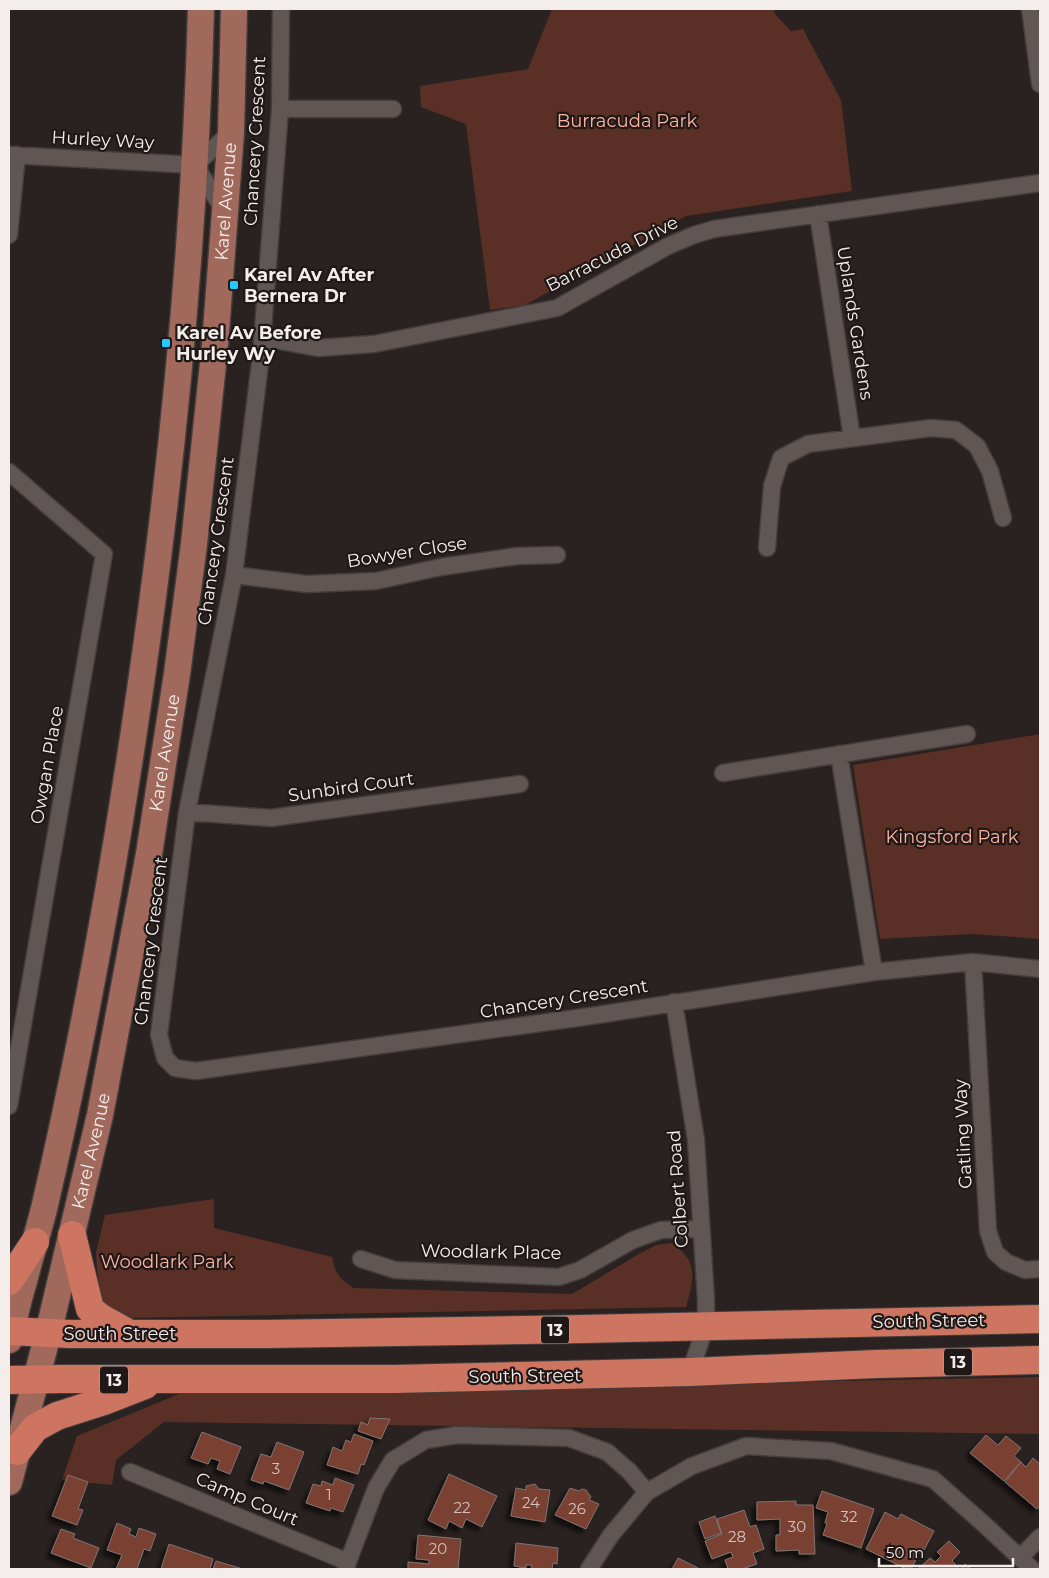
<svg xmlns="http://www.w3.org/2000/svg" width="1049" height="1578" font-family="Montserrat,sans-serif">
	<defs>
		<filter id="shadow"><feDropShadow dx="-4.5" dy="4.5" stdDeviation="2.5" flood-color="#0009"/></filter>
	</defs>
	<rect width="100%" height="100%" fill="#292220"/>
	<path fill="#592f26" d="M 552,9 L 774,9 L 775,14 L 791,31 L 803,29 L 841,100 L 852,191 L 686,216 L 525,305 L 490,310 L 466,124 L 421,107 L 420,86 L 528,69 Z
		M 1040,734 L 1040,939 L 973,934 L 880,939 L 853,765 Z
		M 214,1199 L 214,1228 L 332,1257 C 335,1273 339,1278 353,1288 L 572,1294 L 637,1255 L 656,1245 L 672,1243 C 699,1261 694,1280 686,1307 L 124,1318 L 107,1308 L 101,1296 L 97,1270 L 96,1252 L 105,1215 Z
		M 1040,1377 L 1040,1434 L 164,1422 L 116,1460 L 112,1485 L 62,1480 L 77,1436 L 179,1394 Z"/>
	<path fill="#7a3f32" stroke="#7e7573" filter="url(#shadow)" d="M 370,1418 L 390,1419 L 381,1439 L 358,1431 L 361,1422 L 368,1425 Z
		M 202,1432 L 241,1447 L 230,1474 L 217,1469 L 220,1461 L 211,1458 L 208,1464 L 191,1458 Z
		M 354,1434 L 373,1441 L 364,1465 L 361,1464 L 358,1474 L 327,1465 L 333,1447 L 342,1451 L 346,1440 L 351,1442 Z
		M 986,1435 L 998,1445 L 1006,1436 L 1021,1448 L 1014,1456 L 1021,1462 L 1004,1481 L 970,1453 Z
		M 277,1442 L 304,1452 L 289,1490 L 264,1481 L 263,1484 L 251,1480 L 261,1454 L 271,1457 Z
		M 1033,1458 L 1040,1464 L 1040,1506 L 1037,1509 L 1005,1482 L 1021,1462 L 1026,1467 Z
		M 449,1474 L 497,1496 L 482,1527 L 466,1519 L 462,1528 L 449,1521 L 446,1529 L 428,1520 Z
		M 68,1475 L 88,1482 L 78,1509 L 83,1510 L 77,1525 L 52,1516 Z
		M 335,1478 L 354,1485 L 343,1512 L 331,1508 L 330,1511 L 306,1503 L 313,1484 L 321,1486 L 322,1481 L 333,1485 Z
		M 535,1484 L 539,1489 L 550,1490 L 545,1522 L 511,1516 L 516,1488 L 526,1490 L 526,1486 Z
		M 570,1488 L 579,1491 L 582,1489 L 586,1490 L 591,1497 L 589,1500 L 599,1504 L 586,1529 L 555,1515 Z
		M 822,1491 L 874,1509 L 861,1548 L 823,1535 L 827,1524 L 825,1523 L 828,1512 L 816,1508 Z
		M 796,1501 L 796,1505 L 813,1505 L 815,1554 L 799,1554 L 799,1550 L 776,1551 L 776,1535 L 780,1535 L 780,1519 L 757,1520 L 757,1502 Z
		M 744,1510 L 750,1527 L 756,1525 L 764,1549 L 753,1553 L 757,1564 L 742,1569 L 728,1569 L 725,1560 L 733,1557 L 731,1552 L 712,1559 L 705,1541 L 722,1534 L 717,1519 Z
		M 885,1512 L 898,1519 L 901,1514 L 934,1531 L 924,1550 L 922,1548 L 911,1569 L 906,1569 L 866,1549 Z
		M 715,1516 L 721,1533 L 705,1539 L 699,1522 Z
		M 117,1523 L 131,1529 L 129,1534 L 136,1537 L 139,1528 L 156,1534 L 150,1551 L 144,1549 L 137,1569 L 116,1569 L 122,1555 L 107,1550 Z
		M 61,1529 L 75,1534 L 73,1538 L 99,1548 L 91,1568 L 51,1553 Z
		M 418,1535 L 461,1539 L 458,1569 L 408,1569 L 408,1562 L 429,1564 L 429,1560 L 416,1559 Z
		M 949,1541 L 960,1552 L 952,1561 L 960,1569 L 965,1564 L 971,1569 L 918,1569 L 930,1558 L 935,1562 L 941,1556 L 937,1552 Z
		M 516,1543 L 558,1548 L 557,1564 L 553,1563 L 552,1569 L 531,1569 L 532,1565 L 526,1565 L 526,1568 L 514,1566 Z
		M 169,1544 L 213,1559 L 210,1569 L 161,1569 Z
		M 678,1558 L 698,1568 L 698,1569 L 672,1569 Z
		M 216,1561 L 243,1569 L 213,1569 Z"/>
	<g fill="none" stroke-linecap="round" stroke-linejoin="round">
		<defs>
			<path id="street" d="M 281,9 L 280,109 L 261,355 L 234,575 L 187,812 L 159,1035 L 165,1058 L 175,1068 L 196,1071 L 591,1016 L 874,972 L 973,962 L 1040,969
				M 1030,9 L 1040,84
				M 280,109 L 393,109
				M 9,155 L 195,165
				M 225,212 L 195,165 L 231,132
				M 818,214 L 852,438
				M 9,235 L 17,155
				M 263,338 L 318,348 L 374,344 L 557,308 L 668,246 L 694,235 L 714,229 L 1040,183
				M 9,472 L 104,554 L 9,1106
				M 767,548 L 772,486 L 781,458 L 808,444 L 931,428 L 956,430 L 977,446 L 990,471 L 1003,518
				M 234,575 L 307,584 L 376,581 L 441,567 L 517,556 L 557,555
				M 839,754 L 874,972
				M 723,773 L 967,734
				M 187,812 L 271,818 L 520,784
				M 973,962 L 988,1231 L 995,1252 L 1006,1262 L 1025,1270 L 1040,1269
				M 674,1002 L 696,1140 L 706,1300 L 706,1326 L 690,1372
				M 361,1259 L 395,1270 L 559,1277 L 580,1270 L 633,1240 L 661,1230 L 701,1229
				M 130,1472 L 348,1562
				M 1020,1558 L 1040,1537
				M 346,1569 L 348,1562 L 376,1488 L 393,1460 L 426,1440 L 457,1435 L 569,1438 L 607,1452 L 629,1471 L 647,1492
				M 589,1569 L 611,1535 L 647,1492 L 692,1466 L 746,1446 L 831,1451 L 933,1479 L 986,1526 L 1032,1569"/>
			<g id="primary">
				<path d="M 9,1340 C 14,1320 18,1300 24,1281 C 30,1257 38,1233 44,1209 C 84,1037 115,864 140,690 C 173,464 195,237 201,9"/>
				<path id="s1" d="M 9,1482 L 48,1334 L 100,1115 L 149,854 L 177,674 L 194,544 L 215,345 L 231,132 L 234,9"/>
			</g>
			<path id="highway" d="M 72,1235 L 90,1309 L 101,1318 L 130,1334
				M 9,1281 L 35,1242
				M 9,1331 L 70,1334 L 267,1334 L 583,1329 L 1040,1319
				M 9,1380 L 60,1379 L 394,1379 L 690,1372 L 876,1364 L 1040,1360
				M 17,1451 L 35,1428 L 57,1416 L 104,1401 L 145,1385"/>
		</defs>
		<use href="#street" stroke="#443d3c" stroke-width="19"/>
		<use href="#primary" stroke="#443d3c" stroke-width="29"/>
		<use href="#highway" stroke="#443d3c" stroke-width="30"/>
		<use href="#street" stroke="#605755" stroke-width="16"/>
		<use href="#primary" stroke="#a1695c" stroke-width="26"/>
		<use href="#highway" stroke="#cd7561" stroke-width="28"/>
	</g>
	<g fill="#26c9fe" stroke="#201817" stroke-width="2">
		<rect x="229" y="280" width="10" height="10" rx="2.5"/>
		<rect x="161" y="338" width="10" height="10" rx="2.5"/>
	</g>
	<g text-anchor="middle" stroke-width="4.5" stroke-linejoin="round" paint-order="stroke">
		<g font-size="15" fill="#d5c2be">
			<text x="276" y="1474">3</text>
			<text x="329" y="1500">1</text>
			<text x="531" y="1508">24</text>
			<text x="462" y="1513">22</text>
			<text x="577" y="1514">26</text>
			<text x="849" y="1522">32</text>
			<text x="797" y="1532">30</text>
			<text x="737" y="1542">28</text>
			<text x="438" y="1554">20</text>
		</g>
		<g fill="#201817" stroke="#b4aeac" stroke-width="1">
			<rect x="541" y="1316.5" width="28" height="27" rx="4"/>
			<rect x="944" y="1348.5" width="28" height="27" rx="4"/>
			<rect x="100" y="1366.5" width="28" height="27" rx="4"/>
		</g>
		<g font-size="16" font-weight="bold" fill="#f3eeec">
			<text x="555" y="1336">13</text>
			<text x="958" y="1368">13</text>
			<text x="114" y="1386">13</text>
		</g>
		<g font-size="18" fill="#feb3a2" stroke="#201817">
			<text x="627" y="127">Burracuda Park</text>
			<text x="952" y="843">Kingsford Park</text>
			<text x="167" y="1268">Woodlark Park</text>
		</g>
		<g font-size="18" fill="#f3eeec" stroke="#201817">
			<text transform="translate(103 140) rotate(3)" y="6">Hurley Way</text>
			<text transform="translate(255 141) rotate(-87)" y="6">Chancery Crescent</text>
			<text dy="6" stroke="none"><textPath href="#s1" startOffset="1301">Karel Avenue</textPath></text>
			<text transform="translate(612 254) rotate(-27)" y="6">Barracuda Drive</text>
			<text transform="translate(855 323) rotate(81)" y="6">Uplands Gardens</text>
			<text transform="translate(216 541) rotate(-82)" y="6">Chancery Crescent</text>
			<text transform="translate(407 552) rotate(-9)" y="6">Bowyer Close</text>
			<text dy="6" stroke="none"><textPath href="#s1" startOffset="746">Karel Avenue</textPath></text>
			<text transform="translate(47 765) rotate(-80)" y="6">Owgan Place</text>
			<text transform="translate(351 787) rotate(-8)" y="6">Sunbird Court</text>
			<text transform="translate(151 941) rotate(-83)" y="6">Chancery Crescent</text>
			<text transform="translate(564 999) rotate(-9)" y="6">Chancery Crescent</text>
			<text transform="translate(963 1134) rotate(-93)" y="6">Gatling Way</text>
			<text dy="6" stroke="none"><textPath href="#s1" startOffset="341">Karel Avenue</textPath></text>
			<text transform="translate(678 1189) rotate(-94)" y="6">Colbert Road</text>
			<text transform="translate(491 1252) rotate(1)" y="6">Woodlark Place</text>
			<text transform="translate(929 1321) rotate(-1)" y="6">South Street</text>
			<text x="120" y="1340">South Street</text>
			<text transform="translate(525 1376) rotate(-1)" y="6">South Street</text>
			<text transform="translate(247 1499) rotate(23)" y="6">Camp Court</text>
		</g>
		<g font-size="18" font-weight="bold" fill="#f3eeec" stroke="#201817" text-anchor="start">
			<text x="244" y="281">Karel Av After<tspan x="244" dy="21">Bernera Dr</tspan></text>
			<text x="176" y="339">Karel Av Before<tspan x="176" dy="21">Hurley Wy</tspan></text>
		</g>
	</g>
	<rect width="1049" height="1578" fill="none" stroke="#f3eeec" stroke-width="20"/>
	<path d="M879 1558v8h134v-8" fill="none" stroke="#f3eeec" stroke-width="2.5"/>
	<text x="886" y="1558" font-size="15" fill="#f3eeec" stroke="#201817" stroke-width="4" paint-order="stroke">50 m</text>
</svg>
